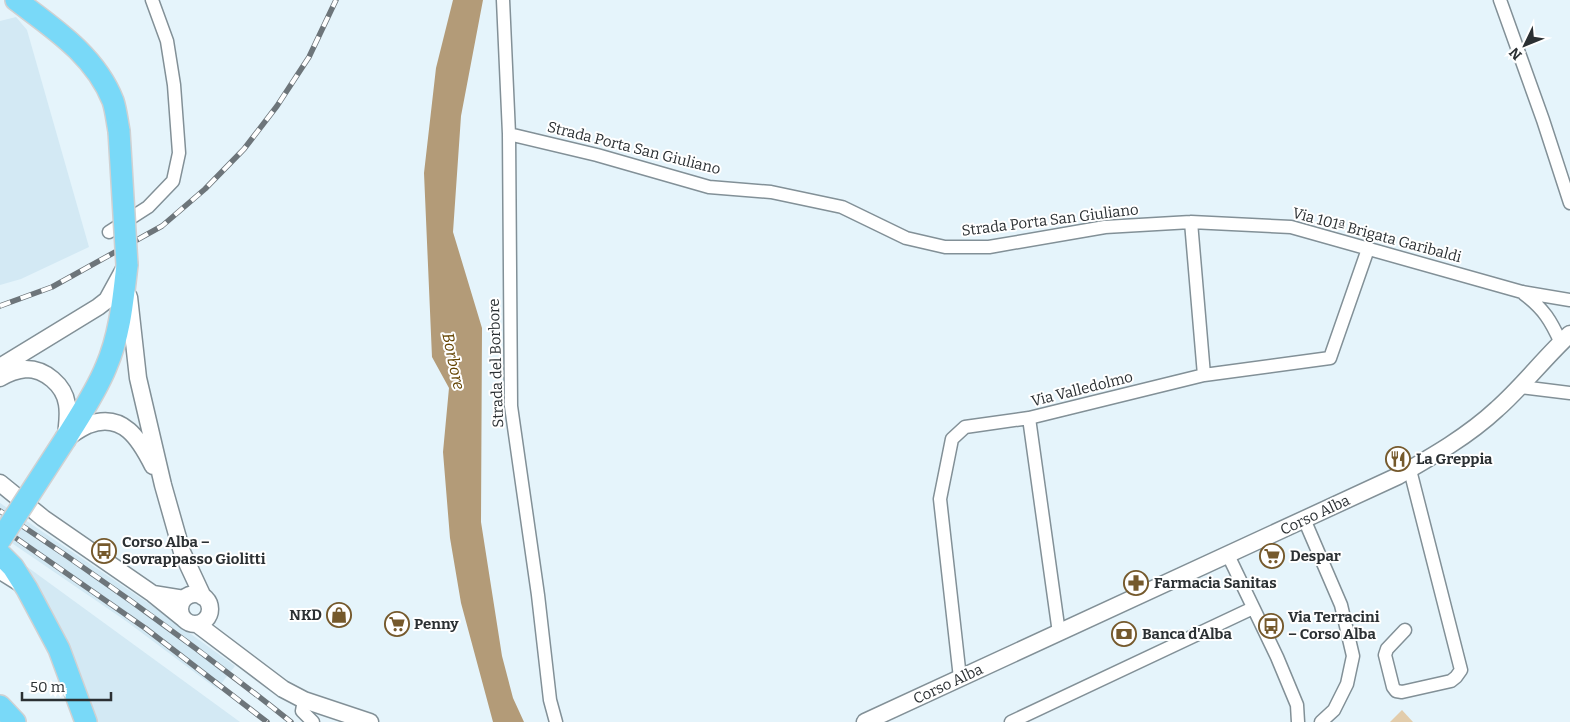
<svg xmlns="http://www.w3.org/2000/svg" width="1570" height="722" font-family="Bitter,serif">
	<rect width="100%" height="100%" fill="#e5f4fb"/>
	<path fill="#d3e9f4" d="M 16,17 L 27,30 L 89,247 L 21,279 L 0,285 L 0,21 Z
		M 0,503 L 148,603 L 235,666 L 217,689 L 126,621 L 0,535 Z
		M 26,566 L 240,722 L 98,722 L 79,672 Z"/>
	<path fill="#e2ccab" d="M 1402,710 L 1413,722 L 1390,722 Z"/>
	<path fill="#b39b78" d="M 453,0 L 483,0 L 461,116 L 453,232 L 482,328 L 481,522 L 502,656 L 513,698 L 524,722 L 493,722 L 461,603 L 450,538 L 443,452 L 449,388 L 432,357 L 424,173 L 436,68 Z"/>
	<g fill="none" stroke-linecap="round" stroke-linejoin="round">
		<defs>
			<path id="minor" d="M 503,0 L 509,134 L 511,406 L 538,595 L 550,700 L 556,722
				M 1500,0 L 1543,120 L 1570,203
				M 509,134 L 597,155 L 709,187 L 771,192 L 842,207 L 906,238 L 945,247 L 989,247 L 1105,227 L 1191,222 L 1291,227 L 1522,292 L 1570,300
				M 109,232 L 148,207 L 173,181 L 179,153 L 174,85 L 167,41 L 152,0
				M 1524,294 C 1544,309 1551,321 1561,343
				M 1204,375 L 1330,358 L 1368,249
				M 1521,387 L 1570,393
				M 1304,519 L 1341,605 L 1353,656 L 1347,684 L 1334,710 L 1321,722
				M 1228,555 L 1277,657 L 1297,705 L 1298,722
				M 0,573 L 21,586
				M 1405,630 L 1387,649 L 1385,655 L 1393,687 L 1396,691 L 1402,692 L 1451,681 L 1456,677 L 1461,670 L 1410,470
				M 1059,633 L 1029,418 L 1204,375 L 1191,222
				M 960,678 L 940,499 L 952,439 L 965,427 L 1029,418
				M 304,700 L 302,711 L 313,722
				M 1011,722 L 1253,608"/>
			<path id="tertiary" d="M 129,297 L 138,378 L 163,485 L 182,552 L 203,597
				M 0,367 L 98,307 L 107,300 L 124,269
				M 0,378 C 8,373 16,370 26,369 C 45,369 64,385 67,404 C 69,415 67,425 66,436
				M 68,437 C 74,433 81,428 88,425 C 123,411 140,440 153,466
				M 0,483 L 43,518 L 153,594
				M180 609a15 15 0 1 1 30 0a15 15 0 1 1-30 0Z
				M 184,619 L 153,594 L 184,599
				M 197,624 L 283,689 L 304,700 L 370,722
				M 865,722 L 1398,476 C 1433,456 1468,436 1497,409 C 1523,386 1544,358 1570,334"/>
			<path id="primary" d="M 16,0 C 53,28 95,55 113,101 C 116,110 117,121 119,131
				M 66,438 C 80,415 96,392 106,367 C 120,335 123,300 127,265
				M 0,554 L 13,567 L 27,589 L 59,649 L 86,722
				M 0,706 L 15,722"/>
		</defs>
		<use href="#minor" stroke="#829097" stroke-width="15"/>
		<use href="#tertiary" stroke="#829097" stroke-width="19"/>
		<use href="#primary" stroke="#d0d1d2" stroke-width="24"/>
		<use href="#minor" stroke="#fff" stroke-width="12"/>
		<use href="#tertiary" stroke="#fff" stroke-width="16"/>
		<use href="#primary" stroke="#79d9f8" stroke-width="21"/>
		<defs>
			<path id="rail" d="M 0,306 L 52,287 L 162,226 L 205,189 L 244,149 L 277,106 L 309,57 L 336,0
				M 0,511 C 100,577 197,647 291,722
				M 0,527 L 145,628 L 267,722"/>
		</defs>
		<use href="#rail" stroke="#6d757a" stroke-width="5.5"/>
		<use href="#rail" stroke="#fff" stroke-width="4" stroke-dasharray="11" stroke-linecap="butt"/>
		<defs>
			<path id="primary-bridge" d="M 119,131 L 127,265
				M 0,540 L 66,438"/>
		</defs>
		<use href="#primary-bridge" stroke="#d0d1d2" stroke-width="24" stroke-linecap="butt"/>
		<use href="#primary-bridge" stroke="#79d9f8" stroke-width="21"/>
	</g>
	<defs>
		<symbol id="restaurant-ring" viewBox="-11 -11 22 22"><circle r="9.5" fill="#fff" stroke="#75592c" stroke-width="1.5"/><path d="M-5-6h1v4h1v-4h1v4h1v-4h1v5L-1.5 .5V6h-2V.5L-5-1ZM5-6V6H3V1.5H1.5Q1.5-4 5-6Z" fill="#75592c"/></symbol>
		<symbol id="bus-ring" viewBox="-11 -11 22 22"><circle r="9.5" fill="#fff" stroke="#75592c" stroke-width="1.5"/><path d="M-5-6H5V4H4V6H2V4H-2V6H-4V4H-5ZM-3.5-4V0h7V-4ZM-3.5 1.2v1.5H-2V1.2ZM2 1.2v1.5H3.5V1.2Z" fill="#75592c"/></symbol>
		<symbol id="supermarket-ring" viewBox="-11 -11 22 22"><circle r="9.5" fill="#fff" stroke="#75592c" stroke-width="1.5"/><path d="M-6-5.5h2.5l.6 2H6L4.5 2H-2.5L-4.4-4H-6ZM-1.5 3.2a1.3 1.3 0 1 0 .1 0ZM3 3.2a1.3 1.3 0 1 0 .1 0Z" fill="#75592c"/></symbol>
		<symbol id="pharmacy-ring" viewBox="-11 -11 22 22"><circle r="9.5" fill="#fff" stroke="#75592c" stroke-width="1.5"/><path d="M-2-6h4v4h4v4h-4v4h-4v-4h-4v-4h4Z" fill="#75592c"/></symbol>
		<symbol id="shop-ring" viewBox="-11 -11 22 22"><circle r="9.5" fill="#fff" stroke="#75592c" stroke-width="1.5"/><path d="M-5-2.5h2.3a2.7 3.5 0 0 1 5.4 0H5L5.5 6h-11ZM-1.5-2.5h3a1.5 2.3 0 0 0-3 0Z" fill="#75592c"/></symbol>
		<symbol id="bank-ring" viewBox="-11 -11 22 22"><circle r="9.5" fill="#fff" stroke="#75592c" stroke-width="1.5"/><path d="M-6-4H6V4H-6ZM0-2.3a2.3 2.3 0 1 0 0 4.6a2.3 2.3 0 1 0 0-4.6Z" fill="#75592c"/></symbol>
	</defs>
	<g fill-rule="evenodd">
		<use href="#restaurant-ring" x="1384" y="445" width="28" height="28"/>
		<use href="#bus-ring" x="90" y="537" width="28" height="28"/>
		<use href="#supermarket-ring" x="1258" y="542" width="28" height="28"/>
		<use href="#pharmacy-ring" x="1122" y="569" width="28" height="28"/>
		<use href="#shop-ring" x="325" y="601" width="28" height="28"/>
		<use href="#supermarket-ring" x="383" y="610" width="28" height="28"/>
		<use href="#bus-ring" x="1257" y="612" width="28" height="28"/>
		<use href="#bank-ring" x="1110" y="620" width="28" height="28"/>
	</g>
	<g text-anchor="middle" stroke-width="4" stroke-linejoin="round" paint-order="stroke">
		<g font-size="15" fill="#2b3033" stroke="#fff">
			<text transform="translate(634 148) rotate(14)" y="5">Strada Porta San Giuliano</text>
			<text transform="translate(1050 220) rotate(-7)" y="5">Strada Porta San Giuliano</text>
			<text transform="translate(1377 235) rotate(15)" y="5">Via 101ª Brigata Garibaldi</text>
			<text transform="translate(496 363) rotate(-92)" y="5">Strada del Borbore</text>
			<text transform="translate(1082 389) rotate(-14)" y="5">Via Valledolmo</text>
			<text transform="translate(1315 515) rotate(-25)" y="5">Corso Alba</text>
			<text transform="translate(948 684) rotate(-25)" y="5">Corso Alba</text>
		</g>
		<g font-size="15" font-weight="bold" fill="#2b3033" stroke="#fff" text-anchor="start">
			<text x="1416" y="464">La Greppia</text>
			<text x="122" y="547">Corso Alba –<tspan x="122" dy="17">Sovrappasso Giolitti</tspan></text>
			<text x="1290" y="561">Despar</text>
			<text x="1154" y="588">Farmacia Sanitas</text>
			<text x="322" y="620" text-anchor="end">NKD</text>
			<text x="1288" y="622">Via Terracini<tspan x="1288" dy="17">– Corso Alba</tspan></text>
			<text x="414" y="629">Penny</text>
			<text x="1142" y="639">Banca d'Alba</text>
		</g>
		<g font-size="16" font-style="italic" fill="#644300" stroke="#fff">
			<text transform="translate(454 361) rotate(78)" y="6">Borbore</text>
		</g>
	</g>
	<g transform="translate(1525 45) rotate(227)" stroke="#ffffff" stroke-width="4" paint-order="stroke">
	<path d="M0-4L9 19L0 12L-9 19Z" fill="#2b3033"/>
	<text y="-8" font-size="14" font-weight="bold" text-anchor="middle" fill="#2b3033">N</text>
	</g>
	<path d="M22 692v8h89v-8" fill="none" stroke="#2b3033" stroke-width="2.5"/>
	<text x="30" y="692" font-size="15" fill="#2b3033" stroke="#ffffff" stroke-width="4" paint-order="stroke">50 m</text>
</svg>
